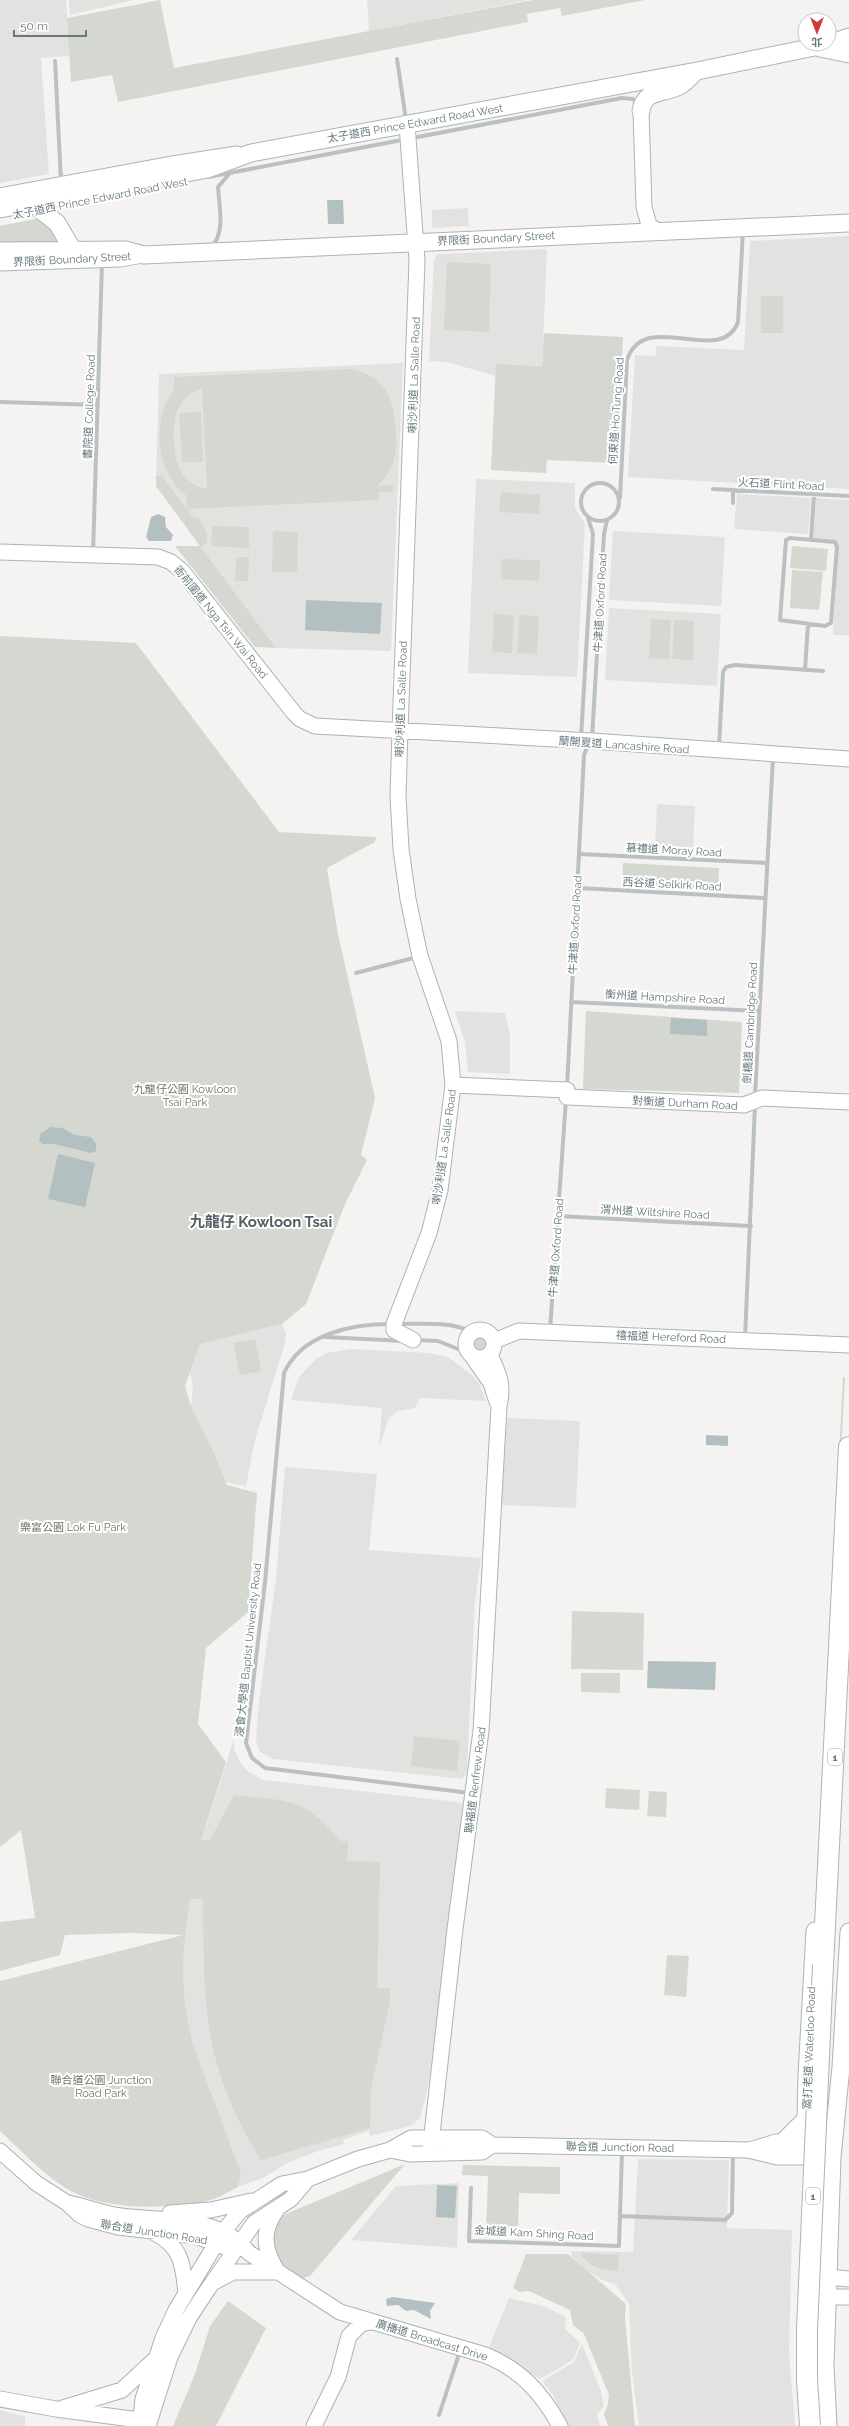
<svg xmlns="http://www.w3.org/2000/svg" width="849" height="2426" font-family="Raleway,'Noto Sans TC',sans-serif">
	<rect width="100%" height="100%" fill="#f4f3f1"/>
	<path fill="#e2e3e1" d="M 0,0 L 66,0 L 70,56 L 41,58 L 49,174 L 0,183 Z
		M 69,0 L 134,0 L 70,15 Z
		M 367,0 L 528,0 L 369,31 Z
		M 468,208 L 469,226 L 432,228 L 432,210 Z
		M 849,236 L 849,489 L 628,477 L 635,355 L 656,356 L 656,346 L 744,350 L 750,241 Z
		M 547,249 L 542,366 L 496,364 L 496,376 L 447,362 L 429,361 L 434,259 L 438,254 Z
		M 403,363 L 391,651 L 276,648 L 156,486 L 159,374 Z
		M 476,479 L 575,483 L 575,508 L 585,524 L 577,677 L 468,673 Z
		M 737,494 L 811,498 L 808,534 L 734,529 Z
		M 816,498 L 849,500 L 849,635 L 833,635 L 838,548 L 835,542 L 813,540 Z
		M 613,531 L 725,537 L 721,606 L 609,600 Z
		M 609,608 L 721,614 L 717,686 L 605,680 Z
		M 657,804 L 695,806 L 693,850 L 655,848 Z
		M 455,1011 L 505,1013 L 510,1033 L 510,1074 L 468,1072 L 465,1042 Z
		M 282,1324 L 286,1334 L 284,1346 L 255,1440 L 246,1486 L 225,1482 L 212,1448 L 191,1406 L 193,1388 L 190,1372 L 200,1344 Z
		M 351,1349 L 429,1353 L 448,1357 L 472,1375 L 479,1383 L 486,1401 L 420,1398 L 415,1408 L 398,1411 L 389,1418 L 379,1447 L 382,1408 L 291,1400 L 299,1377 L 316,1359 L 327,1353 Z
		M 507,1418 L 580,1421 L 576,1508 L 501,1505 Z
		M 285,1467 L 377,1474 L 369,1550 L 481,1558 L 475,1601 L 467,1769 L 466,1774 L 462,1779 L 272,1759 L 259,1751 L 256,1741 L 259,1701 L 276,1579 Z
		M 234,1739 L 234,1749 L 242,1765 L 248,1772 L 264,1780 L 457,1802 L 463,1804 L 465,1810 L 428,2087 L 420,2118 L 411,2126 L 370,2136 L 369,2131 L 343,2140 L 344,2144 L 318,2151 L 287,2163 L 263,2178 L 238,2187 L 241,2173 L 193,2044 L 187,2023 L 182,1979 L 184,1935 L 145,1840 L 206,1826 Z
		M 638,2159 L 729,2160 L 727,2228 L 792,2230 L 789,2353 L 795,2426 L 639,2426 L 632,2373 L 629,2304 L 615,2284 L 604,2281 L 586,2270 L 571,2255 L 571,2251 L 633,2252 Z
		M 459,2183 L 457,2248 L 351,2240 L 396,2186 Z
		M 509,2298 L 543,2306 L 566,2317 L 565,2329 L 580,2343 L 573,2360 L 540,2379 L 504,2357 L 488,2350 Z
		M 582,2344 L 601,2391 L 604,2407 L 597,2414 L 600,2426 L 568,2426 L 553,2395 L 542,2381 L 574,2362 Z
		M 0,2410 L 25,2417 L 25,2426 L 0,2426 Z"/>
	<path fill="#d5d8d0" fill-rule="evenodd" d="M 160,0 L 174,68 L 533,0 L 645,0 L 562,16 L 560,8 L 527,14 L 528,22 L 118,102 L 112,75 L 71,82 L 67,18 Z
		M 36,219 C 51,221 55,236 61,247 L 0,247 L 0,226 Z
		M 447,262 L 491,264 L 489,332 L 444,330 Z
		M 761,296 L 783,296 L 783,333 L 761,333 Z
		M 544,333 L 623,337 L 617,463 L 547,460 L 546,473 L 491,470 L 496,364 L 542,366 Z
		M 351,369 C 387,377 394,399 396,433 C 397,454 394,472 377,486 L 393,485 L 393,492 L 379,492 L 379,500 L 187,509 L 194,518 L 199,518 L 207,533 L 207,542 L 201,547 L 276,648 L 255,647 L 175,546 L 200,546 L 156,486 L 156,476 L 162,476 L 187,509 L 186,495 C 162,479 154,438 163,411 C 168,394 175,397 174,377 ZM 202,389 L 207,489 C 181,483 175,464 174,441 C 173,417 177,397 202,389 Z
		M 201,412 L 203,462 L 182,462 L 179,413 Z
		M 501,492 L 540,495 L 539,514 L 499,512 Z
		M 212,526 L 249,527 L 249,548 L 211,546 Z
		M 273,531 L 298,532 L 297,572 L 272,572 Z
		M 792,546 L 828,549 L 826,571 L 790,568 Z
		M 236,557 L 249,557 L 248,581 L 235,581 Z
		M 501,559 L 540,560 L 539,581 L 501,579 Z
		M 792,570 L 823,572 L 819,610 L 790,608 Z
		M 494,614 L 514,615 L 512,653 L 492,652 Z
		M 519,615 L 539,616 L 537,654 L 517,653 Z
		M 651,619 L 671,620 L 669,659 L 649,658 Z
		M 674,620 L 694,621 L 693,660 L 672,659 Z
		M 0,636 L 136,643 L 279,832 L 376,837 L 375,842 L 327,868 L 338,934 L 375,1098 L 361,1155 L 367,1160 L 345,1204 L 306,1304 L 282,1324 L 200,1344 L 185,1386 L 191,1406 L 212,1448 L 227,1485 L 257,1493 L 248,1612 L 206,1648 L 198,1724 L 226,1762 L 201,1840 L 210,1840 L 234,1795 C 290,1801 303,1797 341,1841 L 348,1841 L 347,1861 L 380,1862 L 377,1988 L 390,1988 L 390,2001 L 371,2090 L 370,2128 L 261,2160 C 202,2066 204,2005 203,1899 L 190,1899 C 182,1954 179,1990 193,2044 L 241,2173 L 238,2187 C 228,2192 217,2199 207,2201 C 167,2209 106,2211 69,2190 C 43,2175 22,2151 0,2131 L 0,1981 L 183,1935 L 131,1933 L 65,1935 L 60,1955 L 0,1971 L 0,1922 L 35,1918 L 21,1830 L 0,1847 Z
		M 623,863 L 719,868 L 718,890 L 622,885 Z
		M 586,1011 L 742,1022 L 739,1093 L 583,1089 Z
		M474 1345a7 7 0 1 1 14 0a7 7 0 1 1-14 0Z
		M 255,1339 L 261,1371 L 240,1375 L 233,1343 Z
		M 843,1377 L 845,1377 L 839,1491 L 837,1490 Z
		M 572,1611 L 644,1613 L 643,1670 L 571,1669 Z
		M 581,1673 L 620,1673 L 620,1693 L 581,1692 Z
		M 414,1736 L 460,1741 L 457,1771 L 411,1766 Z
		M 606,1788 L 640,1790 L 639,1810 L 605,1808 Z
		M 649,1791 L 667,1792 L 666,1817 L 647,1816 Z
		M 667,1955 L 689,1956 L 686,1997 L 664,1995 Z
		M 405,2164 L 310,2276 L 300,2279 L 279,2266 L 269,2237 L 281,2216 Z
		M 463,2165 L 560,2167 L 560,2194 L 519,2193 L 518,2230 L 486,2230 L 488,2176 L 462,2175 Z
		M 581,2253 L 619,2255 L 618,2271 C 602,2269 589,2269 581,2253 Z
		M 526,2254 L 568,2254 L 626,2304 L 625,2318 L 635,2426 L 608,2426 L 604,2414 L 608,2404 L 609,2395 L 584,2334 L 573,2325 L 570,2310 L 529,2291 L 519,2292 L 513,2288 Z
		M 228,2301 L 266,2328 L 216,2426 L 173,2426 L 195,2374 L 210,2326 Z"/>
	<path fill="#b2c0c1" d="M 327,200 L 343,200 L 344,224 L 328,224 Z
		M 158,514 L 165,517 L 166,527 L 173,535 L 171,541 L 149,541 L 146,537 L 151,517 Z
		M 306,600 L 382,603 L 380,634 L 305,630 Z
		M 671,1018 L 707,1020 L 707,1036 L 670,1034 Z
		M 51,1127 L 62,1128 L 75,1135 L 91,1137 L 96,1144 L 96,1151 L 91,1153 L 54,1144 L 43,1144 L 39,1141 L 40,1134 Z
		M 58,1154 L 95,1163 L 85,1207 L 48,1199 Z
		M 706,1435 L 728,1436 L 728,1446 L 706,1445 Z
		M 648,1661 L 716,1662 L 715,1690 L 647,1688 Z
		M 437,2185 L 457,2186 L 455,2218 L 436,2217 Z
		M 393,2297 L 435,2303 L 430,2311 L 431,2319 L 414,2310 L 406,2311 L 398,2305 L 387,2306 L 386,2299 Z"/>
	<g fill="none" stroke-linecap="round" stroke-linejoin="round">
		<defs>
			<path id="secondary" d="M 641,111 L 644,207 L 649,225 L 656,230
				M 407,124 L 417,261 L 400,731 L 398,796 L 401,849 L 408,899 L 420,956 L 449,1041 L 453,1085 L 440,1190 L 429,1233 L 394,1324 L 394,1330 L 413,1340
				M 0,196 L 166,165 L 237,154
				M 0,263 L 120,259 L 143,255
				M 0,552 L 158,557 L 171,562 L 182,571 L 294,713 L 300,719 L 315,726 L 592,741 L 849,759
				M 453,1085 L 567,1090 L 567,1097 L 744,1105 L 762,1098 L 849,1102
				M466 1344a14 14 0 1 1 28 0a14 14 0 1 1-28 0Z
				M 494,1341 L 519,1331 L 849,1345
				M 472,1356 L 491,1383 L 497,1402
				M 390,2150 L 410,2154 L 482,2152 L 492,2145 L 748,2150 L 777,2157 L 825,2157
				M 750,2150 L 776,2142 L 820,2145
				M 0,2151 L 36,2183 L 67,2203 L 80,2215 L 88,2219 L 118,2227 L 196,2236 L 225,2247
				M 430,2152 L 455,1929 L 481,1731 L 499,1406 C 504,1386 499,1373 490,1355
				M 67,2203 C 85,2206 102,2214 121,2216 C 164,2222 219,2214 249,2253 L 340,2312 L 485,2355 C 520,2369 542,2393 560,2426
				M 170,2213 L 211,2210 L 251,2201
				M 155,2233 C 182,2247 183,2265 186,2293
				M 276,2269 C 263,2247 262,2231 277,2209
				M 817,2276 L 849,2279
				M 214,2282 L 233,2272 L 277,2272
				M 816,2297 L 849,2297
				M 0,2399 L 56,2409 L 139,2420 L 149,2418
				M 63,2408 L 122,2390 L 153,2361
				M 140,2426 L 143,2399 L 163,2338 L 176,2310 L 223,2232 L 240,2211 L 282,2184 L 308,2179 L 358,2159 L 390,2150 L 411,2138 L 482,2138 L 492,2145
				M 148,2426 L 170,2357 L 189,2318 L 208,2289 L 254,2223 L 291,2199 L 308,2179
				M 314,2426 L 338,2377 L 349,2336 L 361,2324 L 371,2322"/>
			<path id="primary" d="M 829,44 L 849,37
				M 820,48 L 849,54
				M 641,111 C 644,88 665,95 681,85 C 686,82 691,76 695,72
				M 0,209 L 207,169 L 251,153 L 697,71 L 829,44
				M 39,209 L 57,223 L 74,252
				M 0,251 L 125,250 L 144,255 L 849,223
				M 783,2142 L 806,2119
				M 808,2142 L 809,2128 L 806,2119 L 807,2075 L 815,1931
				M 828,2426 L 825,2366 L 832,2157 L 841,2067 L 849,1932"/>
			<path id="highway" d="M 823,1965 L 849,1447"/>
		</defs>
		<use href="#secondary" stroke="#acb3b5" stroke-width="17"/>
		<use href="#primary" stroke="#adb3b4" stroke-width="19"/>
		<use href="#highway" stroke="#afb3b5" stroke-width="22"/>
		<path stroke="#bbc0c2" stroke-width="4" d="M 397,59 L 406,120
			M 55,61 L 61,182
			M 208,177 L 622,98 L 633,99 L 638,103
			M 211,247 C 226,233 219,206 218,187 L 230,173
			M 0,402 L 98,405
			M581 502a19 19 0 1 1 38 0a19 19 0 1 1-38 0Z
			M 713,489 L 849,496
			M 620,498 L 627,360 C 644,307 721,368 738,322 L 743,231
			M 733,503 L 733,491
			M 790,538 L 835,542 L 837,547 L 831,623 L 825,626 L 780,620 L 786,540 Z
			M 811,540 L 814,495
			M 93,553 L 102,262
			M 805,670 L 808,624
			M 581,738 L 593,534 L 588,518
			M 592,738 L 604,534 L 607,520
			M 719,747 L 723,672 L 726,667 L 735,665 L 823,671
			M 579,854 L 767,863
			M 578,888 L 765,898
			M 356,973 L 417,957
			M 571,1002 L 759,1011
			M 567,1087 L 584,755 L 588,745
			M 755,1096 L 773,757
			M 558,1216 L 751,1226
			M 390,1324 C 351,1324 302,1334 284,1373 L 265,1582 L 246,1743 L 252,1758 L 265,1768 L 470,1793
			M 397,1324 C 421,1324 450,1321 472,1332
			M 550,1330 L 566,1099
			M 325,1337 L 404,1341
			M 745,1338 L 755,1105
			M 417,1340 L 438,1341 L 468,1353
			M 471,2188 L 469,2241 L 619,2246 L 622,2151
			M 620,2216 L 725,2220 L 732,2213 L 733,2152
			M 439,2415 L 460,2351"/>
		<use href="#secondary" stroke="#fff" stroke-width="15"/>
		<use href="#primary" stroke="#fff" stroke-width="17"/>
		<use href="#highway" stroke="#fff" stroke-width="20"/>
		<defs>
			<path id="highway-bridge" d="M 810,2426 L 807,2380 L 807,2330 L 823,1965"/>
		</defs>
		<use href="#highway-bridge" stroke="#afb3b5" stroke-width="22" stroke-linecap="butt"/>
		<use href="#highway-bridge" stroke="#fff" stroke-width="20"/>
	</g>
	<g text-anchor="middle" stroke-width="4" stroke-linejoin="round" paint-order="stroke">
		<g fill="#fff" stroke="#95a1a5" stroke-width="1">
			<rect x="828" y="1749" width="14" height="16" rx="3"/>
			<rect x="806" y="2188" width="14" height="16" rx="3"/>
		</g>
		<g font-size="10" font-weight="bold" fill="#67797e">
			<text x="835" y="1761">1</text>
			<text x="813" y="2200">1</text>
		</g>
		<g font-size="11" fill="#67797e" stroke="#fff">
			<text transform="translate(415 123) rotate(-10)" y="4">太子道西 Prince Edward Road West</text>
			<text transform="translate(100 198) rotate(-11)" y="4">太子道西 Prince Edward Road West</text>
			<text transform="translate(496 238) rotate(-3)" y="4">界限街 Boundary Street</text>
			<text transform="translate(72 259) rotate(-3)" y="4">界限街 Boundary Street</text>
			<text transform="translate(414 375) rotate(-88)" y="4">喇沙利道 La Salle Road</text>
			<text transform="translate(89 407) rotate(-88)" y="4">書院道 College Road</text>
			<text transform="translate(616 411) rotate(-86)" y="4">何東道 Ho Tung Road</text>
			<text transform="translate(781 484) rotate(3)" y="4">火石道 Flint Road</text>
			<text transform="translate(600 603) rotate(-87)" y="4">牛津道 Oxford Road</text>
			<text transform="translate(221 622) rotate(51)" y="4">衙前圍道 Nga Tsin Wai Road</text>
			<text transform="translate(401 699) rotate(-88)" y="4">喇沙利道 La Salle Road</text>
			<text transform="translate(624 745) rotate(4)" y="4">蘭開夏道 Lancashire Road</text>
			<text transform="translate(674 850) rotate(3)" y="4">慕禮道 Moray Road</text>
			<text transform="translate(672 884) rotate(3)" y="4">西谷道 Selkirk Road</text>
			<text transform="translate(575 925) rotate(-87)" y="4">牛津道 Oxford Road</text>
			<text transform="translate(665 997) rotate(3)" y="4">衡州道 Hampshire Road</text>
			<text transform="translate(750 1023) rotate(-87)" y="4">劍橋道 Cambridge Road</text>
			<text transform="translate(685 1103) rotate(3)" y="4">對衡道 Durham Road</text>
			<text transform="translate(444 1147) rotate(-82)" y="4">喇沙利道 La Salle Road</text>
			<text transform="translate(655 1212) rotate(3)" y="4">渭州道 Wiltshire Road</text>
			<text transform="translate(556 1248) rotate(-86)" y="4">牛津道 Oxford Road</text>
			<text transform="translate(671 1337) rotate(2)" y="4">禧福道 Hereford Road</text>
			<text transform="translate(248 1650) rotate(-84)" y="4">浸會大學道 Baptist University Road</text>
			<text transform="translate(475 1780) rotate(-83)" y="4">聯福道 Renfrew Road</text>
			<text transform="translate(809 2048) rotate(-88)" y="4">窩打老道 Waterloo Road</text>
			<text transform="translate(620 2147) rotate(1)" y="4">聯合道 Junction Road</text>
			<text transform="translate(154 2232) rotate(9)" y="4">聯合道 Junction Road</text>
			<text transform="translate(534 2233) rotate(3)" y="4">金城道 Kam Shing Road</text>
			<text transform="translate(432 2340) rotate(17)" y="4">廣播道 Broadcast Drive</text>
		</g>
		<g font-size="11" fill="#6c7665" stroke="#fff">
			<text x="185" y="1093">九龍仔公園 Kowloon<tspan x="185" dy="13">Tsai Park</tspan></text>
			<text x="73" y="1531">樂富公園 Lok Fu Park</text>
			<text x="101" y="2084">聯合道公園 Junction<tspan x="101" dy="13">Road Park</tspan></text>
		</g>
		<g font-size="15" font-weight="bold" fill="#546064" stroke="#fff">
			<text x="261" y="1227">九龍仔 Kowloon Tsai</text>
		</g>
	</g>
	<g transform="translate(817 32) rotate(180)"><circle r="19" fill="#ffffff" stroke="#c2c9cb"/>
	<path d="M0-3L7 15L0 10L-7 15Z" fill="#cd3b38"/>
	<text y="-6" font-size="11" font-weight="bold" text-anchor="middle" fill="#67797e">北</text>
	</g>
	<path d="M14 30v6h72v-6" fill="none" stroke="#67797e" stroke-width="2"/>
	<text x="20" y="30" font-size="12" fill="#67797e" stroke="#ffffff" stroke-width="3" paint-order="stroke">50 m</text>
</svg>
